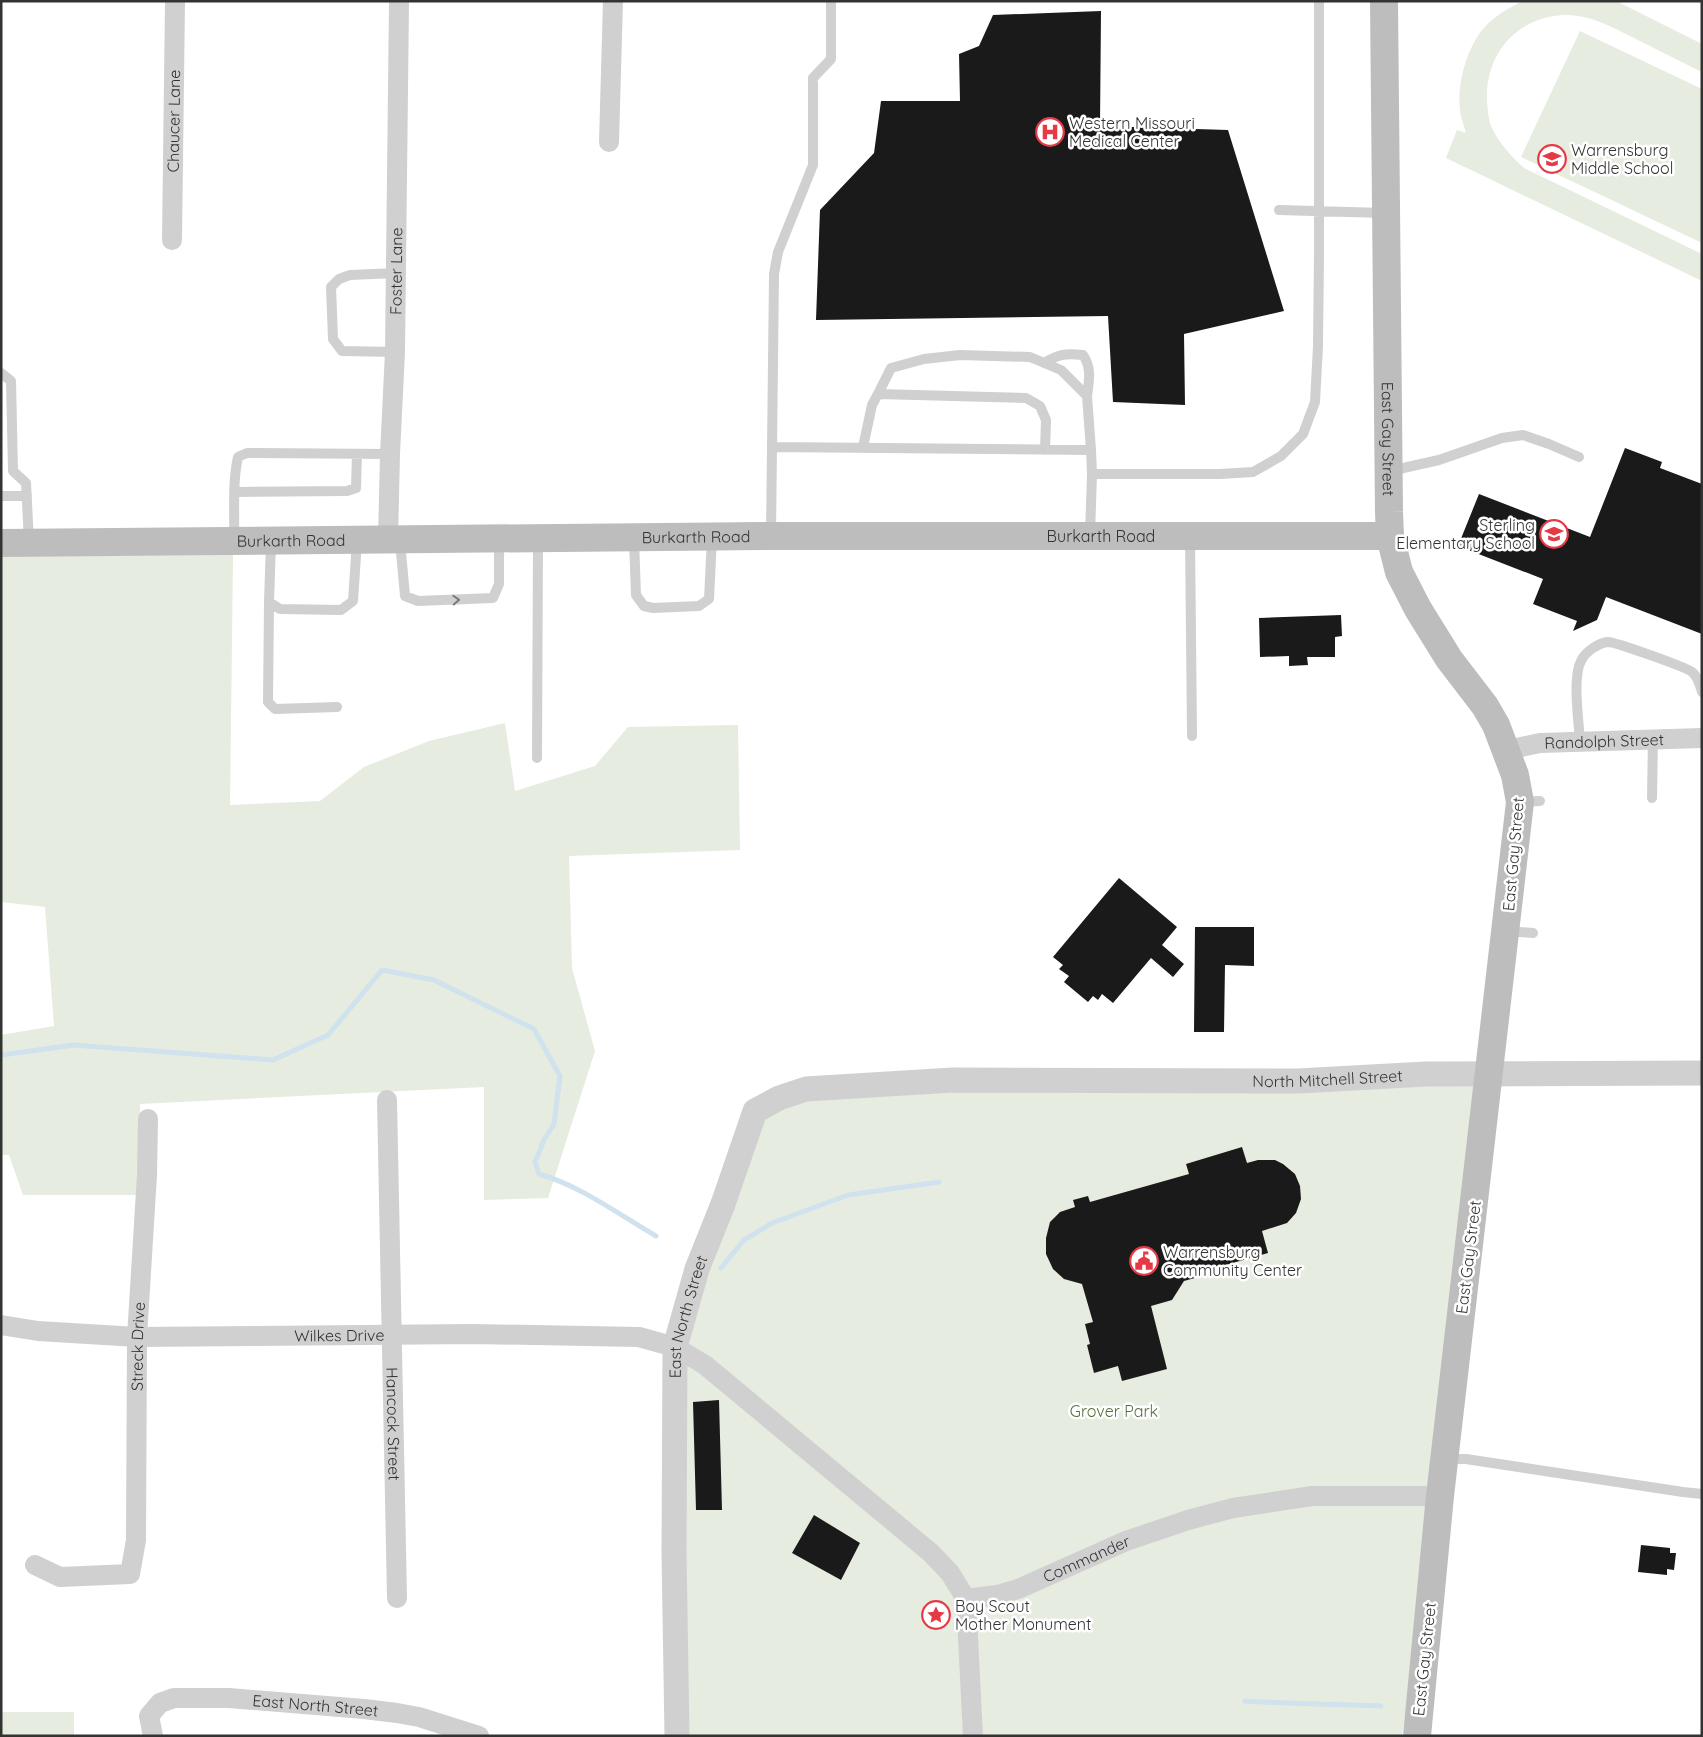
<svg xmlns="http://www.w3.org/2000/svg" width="1703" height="1737" font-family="Quicksand,sans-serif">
	<rect width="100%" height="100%" fill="#fff"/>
	<path fill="#e6ecdf" d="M 1523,1 L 1616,1 L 1702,44 L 1702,72 C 1682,62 1663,53 1644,43 C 1619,31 1594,15 1566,15 C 1519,16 1487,51 1487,96 C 1487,105 1488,117 1491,126 C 1498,142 1511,156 1524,168 L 1702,254 L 1702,281 L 1446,158 L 1457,130 L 1466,133 C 1464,126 1461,118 1460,111 C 1457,84 1466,51 1482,30 C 1493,17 1508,8 1523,1 Z
		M 1580,31 L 1702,89 L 1702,243 L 1521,157 Z
		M 233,555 L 230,805 L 320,801 L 364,767 L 429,741 L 505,723 L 515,791 L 595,766 L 628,727 L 738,725 L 740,850 L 569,856 L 572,968 L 595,1051 L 548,1198 L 484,1200 L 484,1087 L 140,1104 L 143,1195 L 23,1195 L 9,1155 L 1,1155 L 1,1035 L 54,1026 L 45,907 L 1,902 L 1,556 Z
		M 1489,1074 L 1440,1496 L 1402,1736 L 687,1736 L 675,1347 L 742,1147 L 779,1098 Z
		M 1,1712 L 74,1712 L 74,1736 L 1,1736 Z"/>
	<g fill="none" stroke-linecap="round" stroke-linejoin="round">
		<path stroke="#cfe2ee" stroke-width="5" d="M 1,1055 L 74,1045 L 273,1060 L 328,1035 L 382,970 L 434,980 L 534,1029 L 560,1076 L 554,1124 L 544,1140 L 535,1162 L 539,1174 C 581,1186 618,1214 656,1236
			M 721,1268 L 744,1240 L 772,1223 L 848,1195 L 939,1182
			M 1245,1701 C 1290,1704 1336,1704 1381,1706"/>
	</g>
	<path fill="#1a1a1a" d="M 1101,11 L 1100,126 L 1228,130 L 1284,311 L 1184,334 L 1185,405 L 1113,402 L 1108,316 L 816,320 L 820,210 L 874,153 L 881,101 L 960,101 L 959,54 L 979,46 L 993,15 Z
		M 1625,448 L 1662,462 L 1660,468 L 1702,484 L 1702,634 L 1606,597 L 1597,620 L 1573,631 L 1577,621 L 1533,604 L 1543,579 L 1458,546 L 1479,494 L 1590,537 Z
		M 1341,615 L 1342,636 L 1335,637 L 1335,657 L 1307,657 L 1308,665 L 1289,666 L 1289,656 L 1260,657 L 1259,618 Z
		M 1119,878 L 1177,927 L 1162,945 L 1184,964 L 1173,977 L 1151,958 L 1113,1003 L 1102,994 L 1098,1000 L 1093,996 L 1088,1002 L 1064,982 L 1069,976 L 1059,969 L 1063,965 L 1053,957 Z
		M 1195,927 L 1254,927 L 1254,966 L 1225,965 L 1224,1032 L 1194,1032 Z
		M 1242,1147 L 1247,1163 L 1258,1160 L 1275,1160 L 1283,1164 L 1295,1174 L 1300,1186 L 1301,1199 L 1296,1213 L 1287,1223 L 1262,1231 L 1268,1253 L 1215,1268 L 1216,1272 L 1184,1281 L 1172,1300 L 1151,1306 L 1167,1369 L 1122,1381 L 1118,1366 L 1094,1373 L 1087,1345 L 1090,1344 L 1085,1324 L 1093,1322 L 1082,1284 L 1064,1279 L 1053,1269 L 1046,1254 L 1046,1238 L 1050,1222 L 1060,1212 L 1075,1207 L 1073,1200 L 1088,1196 L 1090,1202 L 1189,1174 L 1186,1164 Z
		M 719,1400 L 722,1510 L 696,1510 L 693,1402 Z
		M 814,1515 L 860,1543 L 841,1580 L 792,1553 Z
		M 1641,1545 L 1670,1548 L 1670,1553 L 1676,1553 L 1674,1570 L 1667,1569 L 1667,1575 L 1638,1572 Z"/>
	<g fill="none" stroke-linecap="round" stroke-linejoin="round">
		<path stroke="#d0d0d0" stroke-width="10" d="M 1279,210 L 1384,213
			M 395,352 L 342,351 L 333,339 L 331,287 L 339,279 L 350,275 L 396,273
			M 1044,363 C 1059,354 1065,353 1083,355 C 1092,368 1089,381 1087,396
			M 1,373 L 11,381 L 13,471 L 26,483 L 29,542
			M 878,394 L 891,368 L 924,359 L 960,355 L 1030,357 L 1061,370 L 1087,396 L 1091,450
			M 772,447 L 1091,450 L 1092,474 L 1090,535
			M 863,447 L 872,405 L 878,394 L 1026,398 L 1040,406 L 1046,420 L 1045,450
			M 1390,471 L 1439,460 L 1502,438 L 1523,435 L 1549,444 L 1579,457
			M 1092,474 L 1220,474 L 1253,472 L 1281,456 L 1303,434 L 1315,402 L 1318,346 L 1319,253 L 1319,1
			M 236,492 L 347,491 L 356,488 L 357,454
			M 1,496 L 27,496
			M 771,535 L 774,274 L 778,252 L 813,165 L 813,78 L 831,59 L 831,1
			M 1190,536 L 1192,736
			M 634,539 L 636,595 L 644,606 L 653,608 L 699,606 L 709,599 L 712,538
			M 234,541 C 235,513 232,484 238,457 L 247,453 L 390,454
			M 400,541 L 405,596 L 418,601 L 493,598 L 499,584 L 499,541
			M 271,542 L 269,602 L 280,609 L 341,610 L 353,601 L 357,541
			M 269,602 L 268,702 L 275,709 L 337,707
			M 1580,742 C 1579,722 1572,678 1581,661 C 1585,652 1598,643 1608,642 C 1615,642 1686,667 1692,672 C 1698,676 1700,686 1702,692
			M 537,758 L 538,540
			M 1652,798 L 1653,739
			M 1521,802 L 1540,801
			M 1507,931 L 1533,933
			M 1446,1459 L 1466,1459 L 1683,1492 L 1702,1494"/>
		<g stroke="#d0d0d0" stroke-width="20">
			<path d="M 609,142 L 613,1"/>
			<path id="s1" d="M 172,240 L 175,1"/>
			<path id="s2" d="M 388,540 L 390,454 L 395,352 L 399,1"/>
			<path id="s3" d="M 1507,750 L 1540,743 L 1702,738"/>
			<path id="s4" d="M 387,1100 L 397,1598"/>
			<path id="s5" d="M 1,1325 L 38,1331 L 137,1337 L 474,1334 L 639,1337 L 675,1347 L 705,1365 L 931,1553 L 950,1573 L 966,1599 L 973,1736"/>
			<path id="s6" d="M 35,1565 L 60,1577 L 130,1574 L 136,1540 L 137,1337 L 147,1175 L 148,1119"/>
			<path id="s7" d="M 966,1599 L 997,1595 L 1018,1589 L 1126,1541 L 1188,1520 L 1233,1508 L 1312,1496 L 1440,1496"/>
			<path id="s8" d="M 153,1736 L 149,1716 L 160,1703 L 174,1698 L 229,1698 L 364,1709 L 397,1713 L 419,1717 L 479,1736"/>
		</g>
		<path stroke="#d0d0d0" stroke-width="25" id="s9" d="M 677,1736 L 674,1553 L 675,1347 L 697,1269 L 723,1204 L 755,1111 L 779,1098 L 806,1089 L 953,1080 L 1298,1081 L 1426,1074 L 1702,1073"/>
		<g stroke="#bdbdbd" stroke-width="28">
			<path id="s10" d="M 1384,1 L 1389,512 L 1390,536 L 1399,572 L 1418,609 L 1449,659 L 1485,706 L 1496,725 L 1515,775 L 1520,802 L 1440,1496 L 1417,1736"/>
			<path id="s11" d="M 1,543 L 771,536 L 1390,536"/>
		</g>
	</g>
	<defs><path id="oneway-chevron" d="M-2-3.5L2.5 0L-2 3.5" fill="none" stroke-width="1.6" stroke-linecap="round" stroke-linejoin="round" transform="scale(1.25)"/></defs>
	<use stroke="#7a7a7a" href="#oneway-chevron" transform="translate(456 600) rotate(-3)"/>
	<defs>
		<symbol id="hospital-ring" viewBox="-11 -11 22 22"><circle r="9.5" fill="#fff" stroke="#e63946" stroke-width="1.5"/><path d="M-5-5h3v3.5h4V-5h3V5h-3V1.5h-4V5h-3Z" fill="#e63946"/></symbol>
		<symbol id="school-ring" viewBox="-11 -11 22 22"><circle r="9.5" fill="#fff" stroke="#e63946" stroke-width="1.5"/><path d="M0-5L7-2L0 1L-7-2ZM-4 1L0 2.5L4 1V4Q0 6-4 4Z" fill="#e63946"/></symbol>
		<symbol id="civic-ring" viewBox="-11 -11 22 22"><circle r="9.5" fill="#fff" stroke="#e63946" stroke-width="1.5"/><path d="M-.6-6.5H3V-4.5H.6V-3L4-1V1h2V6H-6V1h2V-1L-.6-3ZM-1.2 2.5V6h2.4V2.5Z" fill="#e63946"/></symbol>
		<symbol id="sight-ring" viewBox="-11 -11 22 22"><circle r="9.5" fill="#fff" stroke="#e63946" stroke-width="1.5"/><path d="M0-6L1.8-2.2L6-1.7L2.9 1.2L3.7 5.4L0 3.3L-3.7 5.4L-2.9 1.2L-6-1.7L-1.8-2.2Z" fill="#e63946"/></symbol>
	</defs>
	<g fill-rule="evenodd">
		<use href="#hospital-ring" x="1034" y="116" width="32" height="32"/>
		<use href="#school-ring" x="1536" y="143" width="32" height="32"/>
		<use href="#school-ring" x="1538" y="518" width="32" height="32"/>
		<use href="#civic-ring" x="1128" y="1245" width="32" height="32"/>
		<use href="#sight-ring" x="920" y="1599" width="32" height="32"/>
	</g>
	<g text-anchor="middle" stroke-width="5" stroke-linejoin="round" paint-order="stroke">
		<g font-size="16" fill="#333" stroke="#fff">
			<text dy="6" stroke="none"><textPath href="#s1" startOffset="119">Chaucer Lane</textPath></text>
			<text dy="6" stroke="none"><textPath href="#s2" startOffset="269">Foster Lane</textPath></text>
			<text dy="6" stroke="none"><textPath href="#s10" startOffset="438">East Gay Street</textPath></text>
			<text dy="6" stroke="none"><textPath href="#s11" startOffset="1100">Burkarth Road</textPath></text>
			<text dy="6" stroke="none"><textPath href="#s11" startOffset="695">Burkarth Road</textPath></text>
			<text dy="6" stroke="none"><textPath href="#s11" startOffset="290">Burkarth Road</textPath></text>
			<text dy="6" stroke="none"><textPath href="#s3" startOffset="98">Randolph Street</textPath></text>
			<text transform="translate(1513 854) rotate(-85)" y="6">East Gay Street</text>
			<text dy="6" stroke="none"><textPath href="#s9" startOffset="1216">North Mitchell Street</textPath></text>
			<text transform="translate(1468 1257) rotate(-83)" y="6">East Gay Street</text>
			<text dy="6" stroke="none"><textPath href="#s9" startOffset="421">East North Street</textPath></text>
			<text dy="6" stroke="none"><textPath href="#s5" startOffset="339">Wilkes Drive</textPath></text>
			<text dy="6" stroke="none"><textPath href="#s6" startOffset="326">Streck Drive</textPath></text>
			<text dy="6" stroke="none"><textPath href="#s4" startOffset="324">Hancock Street</textPath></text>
			<text dy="6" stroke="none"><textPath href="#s7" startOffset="128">Commander</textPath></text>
			<text transform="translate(1424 1659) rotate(-84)" y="6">East Gay Street</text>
			<text dy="6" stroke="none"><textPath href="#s8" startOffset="194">East North Street</textPath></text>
		</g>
		<g font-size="16" fill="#333" stroke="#fff" text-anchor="start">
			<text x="1069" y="129">Western Missouri<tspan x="1069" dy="18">Medical Center</tspan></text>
			<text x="1571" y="156">Warrensburg<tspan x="1571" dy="18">Middle School</tspan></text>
			<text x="1535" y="531" text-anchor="end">Sterling<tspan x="1535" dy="18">Elementary School</tspan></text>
			<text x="1163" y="1258">Warrensburg<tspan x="1163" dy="18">Community Center</tspan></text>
			<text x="955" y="1612">Boy Scout<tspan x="955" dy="18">Mother Monument</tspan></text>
		</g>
		<g font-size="16" fill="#56703f" stroke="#fff">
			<text x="1114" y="1417">Grover Park</text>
		</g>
	</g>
	<rect width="1703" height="1737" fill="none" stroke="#333333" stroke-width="5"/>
</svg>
